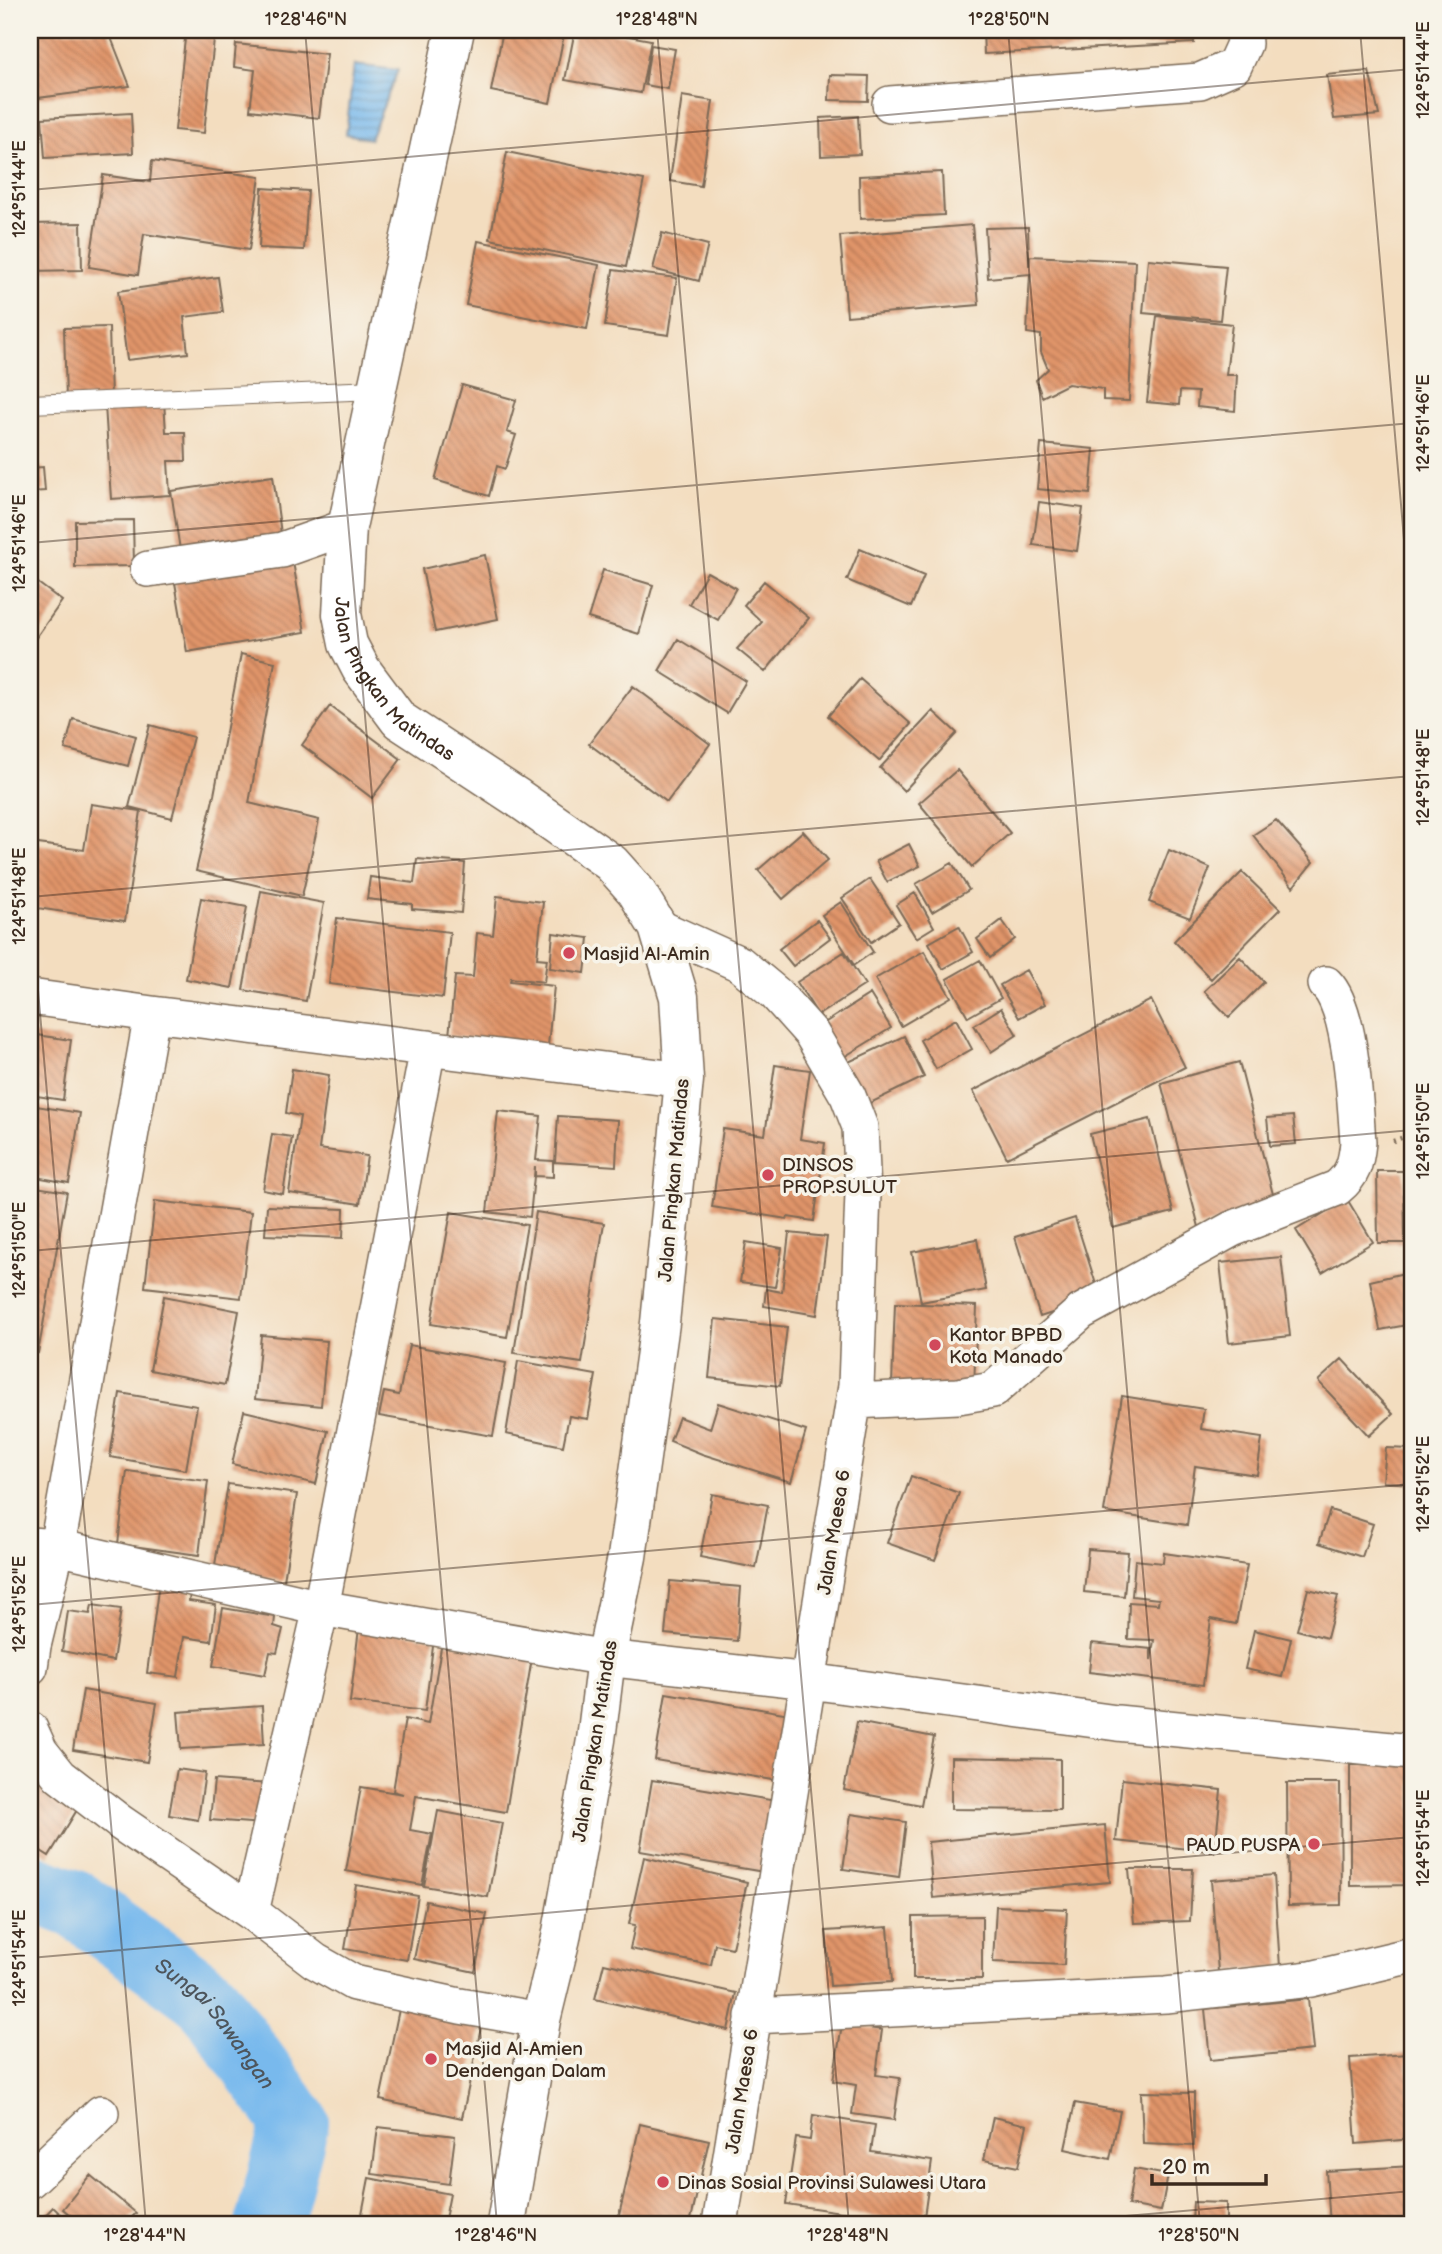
<svg xmlns="http://www.w3.org/2000/svg" width="1442" height="2254" font-family="'Balsamiq Sans',sans-serif">
	<defs>
		<pattern id="water-rules" width="6" height="5" patternUnits="userSpaceOnUse" patternTransform="scale(1.75)"><rect width="6" height="5" fill="#78b9ed"/><path d="M0 2.5h6" fill="none" stroke="#6497bf"/></pattern>
		<pattern id="building-back-hatch" width="6" height="6" patternUnits="userSpaceOnUse" patternTransform="scale(1.75)"><rect width="6" height="6" fill="#e09469"/><path d="M-1 5l2 2M0 0l6 6M5-1l2 2" fill="none" stroke="#b77956"/></pattern>
	</defs>
	<rect width="100%" height="100%" fill="#f7f3e8"/>
	<filter id="ink" filterUnits="userSpaceOnUse"><feTurbulence type="fractalNoise" baseFrequency=".0143" numOctaves="2"/><feDisplacementMap in="SourceGraphic" scale="14" xChannelSelector="R" yChannelSelector="G"/><feConvolveMatrix kernelMatrix="1 2 1 2 8 2 1 2 1" color-interpolation-filters="sRGB"/></filter>
	<filter id="wash" filterUnits="userSpaceOnUse"><feTurbulence type="fractalNoise" baseFrequency=".00686" numOctaves="4" result="noise"/><feDisplacementMap in="SourceGraphic" scale="28" xChannelSelector="R" yChannelSelector="G"/><feGaussianBlur stdDeviation="1.57" result="paint"/><feColorMatrix in="noise" values="0 0 0 0 0 0 0 0 0 0 0 0 0 0 0 0 0 1.4 0 .05"/><feComposite in="paint" operator="in"/></filter>
	<g filter="url(#wash)">
		<rect width="100%" height="100%" fill="#f3ddbf"/>
		<path fill="url(#water-rules)" stroke="#5a7286" stroke-width="2" d="M 354,65 L 398,70 L 370,139 L 346,134 Z"/>
		<g fill="none" stroke-linecap="round" stroke-linejoin="round">
			<path stroke="#78b9ed" stroke-width="68" id="s1" d="M 30,1887 L 77,1905 L 206,1998 L 295,2122 L 269,2224"/>
		</g>
		<g id="blocks">
			<path fill="url(#building-back-hatch)" d="M 108,30 L 130,86 L 30,99 L 30,32 Z
				M 186,30 L 215,30 L 204,133 L 175,130 Z
				M 503,30 L 565,30 L 550,103 L 491,91 Z
				M 575,30 L 596,30 L 651,40 L 641,93 L 565,80 Z
				M 983,30 L 1194,30 L 1194,43 L 984,54 Z
				M 236,44 L 327,54 L 319,118 L 250,110 L 255,70 L 234,67 Z
				M 651,45 L 675,49 L 668,89 L 645,85 Z
				M 1369,71 L 1379,115 L 1334,119 L 1327,75 Z
				M 830,75 L 869,76 L 868,101 L 829,100 Z
				M 682,96 L 713,101 L 701,186 L 670,181 Z
				M 131,113 L 133,153 L 45,158 L 42,118 Z
				M 858,116 L 860,154 L 821,156 L 820,118 Z
				M 507,152 L 644,180 L 626,267 L 490,239 Z
				M 152,161 L 260,177 L 249,250 L 144,234 L 138,275 L 89,267 L 103,175 L 150,182 Z
				M 942,172 L 944,215 L 860,219 L 859,176 Z
				M 262,188 L 308,191 L 304,250 L 259,248 Z
				M 81,223 L 82,270 L 30,271 L 30,224 Z
				M 972,225 L 979,305 L 847,316 L 840,236 Z
				M 1028,227 L 1029,266 L 1030,256 L 1135,261 L 1129,401 L 1103,400 L 1103,389 L 1068,384 L 1042,397 L 1036,380 L 1048,369 L 1041,352 L 1041,335 L 1027,333 L 1030,274 L 988,278 L 985,228 Z
				M 662,233 L 708,245 L 699,281 L 653,269 Z
				M 478,241 L 599,265 L 587,329 L 466,305 Z
				M 1148,259 L 1226,266 L 1220,320 L 1143,313 Z
				M 613,270 L 677,278 L 669,335 L 605,326 Z
				M 218,277 L 223,312 L 184,317 L 188,353 L 127,360 L 118,291 Z
				M 1157,316 L 1232,324 L 1226,375 L 1237,375 L 1235,411 L 1197,407 L 1198,392 L 1180,391 L 1179,405 L 1147,402 Z
				M 109,327 L 111,398 L 66,399 L 64,328 Z
				M 462,385 L 516,400 L 507,432 L 516,435 L 505,469 L 497,466 L 489,496 L 435,480 Z
				M 164,401 L 166,432 L 185,432 L 186,461 L 168,461 L 170,495 L 111,499 L 105,405 Z
				M 1041,444 L 1094,449 L 1090,494 L 1037,489 Z
				M 43,467 L 45,491 L 30,492 L 30,468 Z
				M 273,476 L 283,548 L 182,563 L 171,491 Z
				M 1039,502 L 1083,508 L 1077,551 L 1033,545 Z
				M 133,520 L 134,566 L 75,567 L 75,521 Z
				M 860,549 L 924,576 L 911,607 L 847,580 Z
				M 291,550 L 305,632 L 187,652 L 173,571 Z
				M 485,555 L 498,619 L 435,632 L 422,569 Z
				M 603,570 L 653,585 L 639,634 L 588,618 Z
				M 707,572 L 736,588 L 718,620 L 689,604 Z
				M 30,577 L 62,601 L 30,646 Z
				M 764,581 L 809,618 L 765,672 L 737,649 L 762,622 L 744,605 Z
				M 678,639 L 746,681 L 727,713 L 659,671 Z
				M 241,654 L 275,662 L 249,803 L 319,820 L 302,896 L 196,871 L 214,795 Z
				M 860,679 L 911,724 L 879,761 L 828,716 Z
				M 633,686 L 710,744 L 667,802 L 589,744 Z
				M 330,706 L 401,759 L 372,798 L 302,745 Z
				M 933,711 L 957,733 L 904,791 L 880,768 Z
				M 73,719 L 136,736 L 128,766 L 65,749 Z
				M 150,725 L 193,737 L 172,818 L 129,807 Z
				M 957,770 L 1010,833 L 972,867 L 919,803 Z
				M 91,804 L 141,811 L 125,921 L 30,907 L 30,843 L 84,850 Z
				M 1276,820 L 1313,862 L 1293,887 L 1253,835 Z
				M 803,831 L 828,860 L 783,899 L 758,870 Z
				M 909,844 L 920,866 L 887,882 L 876,861 Z
				M 1169,850 L 1210,868 L 1190,918 L 1149,902 Z
				M 417,859 L 465,863 L 461,913 L 412,909 L 412,904 L 367,899 L 370,877 L 414,883 Z
				M 952,863 L 969,890 L 932,912 L 916,884 Z
				M 1242,872 L 1280,909 L 1211,979 L 1174,941 Z
				M 870,879 L 899,923 L 871,942 L 842,898 Z
				M 261,891 L 324,903 L 306,1001 L 243,990 Z
				M 915,893 L 934,927 L 916,938 L 896,905 Z
				M 497,896 L 543,902 L 537,958 L 547,959 L 544,982 L 511,978 L 510,981 L 554,986 L 548,1046 L 449,1036 L 455,976 L 473,977 L 477,933 L 493,935 Z
				M 201,898 L 247,907 L 232,988 L 186,979 Z
				M 841,902 L 873,952 L 854,965 L 822,915 Z
				M 337,918 L 450,932 L 443,998 L 329,984 Z
				M 817,920 L 830,938 L 793,966 L 779,949 Z
				M 1002,920 L 1015,939 L 990,958 L 977,939 Z
				M 959,926 L 973,952 L 943,969 L 929,943 Z
				M 553,933 L 589,938 L 585,973 L 550,968 Z
				M 924,951 L 951,997 L 901,1026 L 875,979 Z
				M 844,952 L 865,985 L 818,1015 L 797,982 Z
				M 1240,957 L 1264,982 L 1229,1017 L 1204,991 Z
				M 980,960 L 1001,998 L 968,1017 L 947,979 Z
				M 1026,970 L 1045,1004 L 1019,1018 L 1000,985 Z
				M 870,994 L 891,1028 L 839,1060 L 818,1027 Z
				M 1151,1000 L 1185,1067 L 1007,1158 L 973,1091 Z
				M 1001,1008 L 1017,1035 L 991,1052 L 974,1025 Z
				M 956,1019 L 972,1049 L 936,1069 L 920,1040 Z
				M 30,1034 L 71,1040 L 63,1100 L 30,1095 Z
				M 904,1036 L 924,1077 L 862,1107 L 842,1065 Z
				M 1239,1062 L 1276,1206 L 1199,1227 L 1161,1083 Z
				M 775,1065 L 810,1070 L 800,1139 L 825,1143 L 814,1221 L 788,1217 L 787,1219 L 712,1207 L 723,1129 L 765,1135 Z
				M 292,1069 L 329,1075 L 319,1149 L 367,1156 L 360,1204 L 289,1193 L 300,1116 L 286,1113 Z
				M 30,1105 L 80,1113 L 69,1183 L 30,1176 Z
				M 498,1111 L 541,1116 L 536,1160 L 553,1161 L 553,1177 L 535,1176 L 535,1166 L 530,1217 L 487,1212 Z
				M 558,1116 L 618,1120 L 616,1166 L 555,1162 Z
				M 1293,1116 L 1296,1144 L 1270,1146 L 1267,1118 Z
				M 1150,1119 L 1173,1212 L 1113,1228 L 1090,1134 Z
				M 272,1134 L 292,1137 L 283,1194 L 263,1190 Z
				M 1377,1171 L 1404,1171 L 1405,1243 L 1378,1243 Z
				M 30,1186 L 67,1192 L 38,1353 L 30,1351 Z
				M 1347,1199 L 1373,1242 L 1322,1273 L 1296,1230 Z
				M 155,1201 L 251,1212 L 241,1298 L 145,1287 Z
				M 267,1206 L 344,1209 L 343,1238 L 265,1235 Z
				M 451,1212 L 527,1225 L 507,1337 L 431,1324 Z
				M 536,1212 L 604,1223 L 582,1363 L 514,1353 Z
				M 1075,1218 L 1100,1297 L 1040,1317 L 1015,1237 Z
				M 789,1233 L 827,1237 L 817,1315 L 764,1306 L 766,1289 L 782,1292 Z
				M 977,1239 L 986,1290 L 921,1302 L 912,1252 Z
				M 746,1242 L 782,1248 L 775,1287 L 740,1282 Z
				M 1281,1257 L 1290,1336 L 1229,1343 L 1220,1263 Z
				M 1404,1273 L 1412,1312 L 1412,1324 L 1380,1330 L 1370,1281 Z
				M 164,1296 L 239,1311 L 225,1385 L 150,1370 Z
				M 895,1303 L 977,1306 L 974,1388 L 892,1385 Z
				M 715,1319 L 787,1327 L 780,1386 L 709,1378 Z
				M 261,1335 L 327,1341 L 321,1406 L 255,1399 Z
				M 409,1345 L 506,1363 L 493,1436 L 379,1416 L 384,1392 L 399,1395 Z
				M 1342,1359 L 1393,1414 L 1369,1436 L 1318,1381 Z
				M 518,1361 L 596,1375 L 588,1419 L 569,1416 L 563,1446 L 506,1434 Z
				M 120,1393 L 197,1406 L 186,1470 L 110,1457 Z
				M 1122,1396 L 1204,1409 L 1201,1429 L 1262,1438 L 1257,1475 L 1195,1466 L 1187,1525 L 1104,1512 Z
				M 718,1403 L 806,1431 L 791,1482 L 702,1454 L 670,1441 L 679,1417 L 710,1429 Z
				M 244,1411 L 328,1431 L 316,1484 L 232,1464 Z
				M 1386,1448 L 1412,1449 L 1412,1484 L 1383,1482 Z
				M 127,1471 L 208,1481 L 199,1555 L 118,1544 Z
				M 911,1476 L 959,1493 L 935,1560 L 887,1543 Z
				M 228,1484 L 297,1494 L 284,1581 L 214,1571 Z
				M 712,1494 L 768,1505 L 756,1568 L 700,1557 Z
				M 1330,1510 L 1373,1524 L 1362,1557 L 1319,1543 Z
				M 1088,1549 L 1128,1552 L 1124,1596 L 1084,1592 Z
				M 1164,1553 L 1247,1565 L 1236,1624 L 1211,1619 L 1203,1685 L 1089,1672 L 1092,1643 L 1151,1649 L 1151,1660 L 1154,1640 L 1128,1639 L 1129,1602 L 1158,1604 L 1159,1599 L 1132,1596 L 1135,1560 L 1163,1563 Z
				M 670,1581 L 741,1587 L 737,1641 L 665,1634 Z
				M 159,1582 L 191,1586 L 189,1601 L 216,1605 L 211,1641 L 184,1637 L 178,1677 L 147,1673 Z
				M 1308,1589 L 1338,1596 L 1327,1638 L 1297,1630 Z
				M 92,1605 L 121,1609 L 113,1661 L 62,1651 L 68,1611 L 90,1614 Z
				M 223,1608 L 275,1617 L 274,1626 L 283,1629 L 277,1653 L 270,1652 L 265,1675 L 213,1666 Z
				M 359,1628 L 434,1638 L 425,1711 L 350,1702 Z
				M 1254,1630 L 1291,1639 L 1282,1677 L 1245,1669 Z
				M 442,1642 L 532,1658 L 506,1812 L 416,1796 L 410,1830 L 432,1834 L 422,1885 L 346,1871 L 361,1787 L 403,1794 L 393,1791 L 405,1719 L 428,1724 Z
				M 83,1690 L 157,1703 L 147,1762 L 73,1750 Z
				M 666,1693 L 796,1715 L 785,1782 L 655,1760 Z
				M 262,1706 L 264,1744 L 181,1749 L 178,1712 Z
				M 857,1722 L 934,1737 L 921,1805 L 844,1790 Z
				M 951,1757 L 1060,1759 L 1060,1810 L 951,1809 Z
				M 1412,1764 L 1412,1885 L 1350,1886 L 1350,1765 Z
				M 177,1769 L 205,1773 L 198,1820 L 169,1815 Z
				M 30,1774 L 80,1805 L 49,1856 L 30,1844 Z
				M 1122,1779 L 1221,1790 L 1215,1852 L 1116,1841 Z
				M 214,1780 L 268,1784 L 265,1824 L 210,1820 Z
				M 652,1780 L 776,1801 L 764,1872 L 640,1851 Z
				M 1287,1783 L 1340,1783 L 1341,1905 L 1288,1906 Z
				M 438,1811 L 502,1823 L 488,1897 L 424,1886 Z
				M 851,1814 L 906,1822 L 899,1877 L 843,1869 Z
				M 1105,1825 L 1110,1882 L 933,1898 L 928,1842 Z
				M 644,1857 L 747,1882 L 732,1948 L 715,1944 L 711,1965 L 630,1949 L 635,1925 L 629,1924 Z
				M 1129,1869 L 1193,1869 L 1190,1921 L 1134,1923 Z
				M 1274,1875 L 1280,1967 L 1218,1972 L 1211,1880 Z
				M 356,1885 L 418,1896 L 407,1960 L 345,1949 Z
				M 426,1901 L 487,1914 L 475,1972 L 414,1959 Z
				M 996,1906 L 1067,1909 L 1064,1965 L 993,1962 Z
				M 982,1916 L 982,1979 L 913,1979 L 913,1917 Z
				M 888,1927 L 892,1982 L 830,1986 L 826,1931 Z
				M 604,1963 L 736,1993 L 728,2030 L 595,1999 Z
				M 1308,1999 L 1313,2050 L 1210,2060 L 1205,2009 Z
				M 401,2000 L 483,2018 L 462,2118 L 380,2100 Z
				M 842,2024 L 882,2030 L 876,2075 L 900,2078 L 894,2120 L 852,2114 L 856,2085 L 833,2081 Z
				M 1407,2054 L 1412,2139 L 1356,2144 L 1350,2058 Z
				M 1141,2092 L 1194,2093 L 1194,2146 L 1143,2144 Z
				M 1075,2103 L 1120,2111 L 1110,2159 L 1065,2149 Z
				M 813,2115 L 875,2125 L 871,2152 L 932,2161 L 923,2224 L 786,2204 L 796,2138 L 810,2140 Z
				M 993,2117 L 1027,2125 L 1018,2167 L 984,2160 Z
				M 640,2124 L 709,2140 L 690,2224 L 617,2224 Z
				M 378,2127 L 455,2136 L 449,2184 L 372,2174 Z
				M 1412,2166 L 1412,2224 L 1330,2224 L 1326,2171 Z
				M 1134,2169 L 1168,2175 L 1161,2211 L 1128,2205 Z
				M 90,2175 L 136,2213 L 126,2224 L 81,2224 L 63,2209 Z
				M 369,2178 L 450,2194 L 444,2224 L 360,2224 Z
				M 1193,2202 L 1226,2203 L 1226,2224 L 1192,2224 Z
				M 53,2207 L 71,2224 L 37,2224 Z"/>
		</g>
	</g>
	<g filter="url(#ink)">
		<use href="#blocks" fill-opacity="0" stroke="#7b6956" stroke-width="2"/>
		<g fill="none" stroke-linecap="round" stroke-linejoin="round">
			<defs>
				<path id="service" d="M 30,404 L 376,390"/>
				<path id="minor" d="M 890,104 L 1200,81 L 1234,66 L 1244,44 L 1243,30
					M 148,569 L 282,550 L 347,527
					M 658,927 L 740,964 L 776,994 L 811,1033 L 848,1096 L 860,1127 L 863,1193 L 856,1386 L 720,2224
					M 30,997 L 152,1014 L 684,1080
					M 854,1401 L 958,1396 L 993,1390 L 1081,1312 L 1232,1229 L 1337,1188 C 1353,1175 1356,1163 1358,1142 C 1355,1105 1352,1010 1326,984
					M 30,1545 L 57,1547 L 321,1608 L 606,1658 L 809,1681 L 1117,1723 L 1412,1752
					M 30,1667 L 33,1646 L 57,1547 L 152,1014
					M 30,1729 L 40,1751 L 60,1776 L 121,1823 L 251,1912 L 315,1961 L 354,1983 L 460,2006 L 541,2020
					M 251,1912 L 321,1608 L 428,1048
					M 753,2016 L 1166,1995 L 1311,1979 L 1412,1955
					M 30,2180 L 101,2113"/>
				<g id="tertiary">
					<path id="s2" d="M 455,30 L 347,527 L 342,614 L 348,644 L 361,669 L 399,720 L 518,798 L 611,863 L 636,891 L 658,927 L 679,997 L 684,1080 L 660,1323 L 627,1557 L 606,1658 L 596,1740 L 561,1938 L 541,2020 L 506,2224"/>
				</g>
			</defs>
			<use href="#service" stroke="#7b6956" stroke-width="20"/>
			<use href="#minor" stroke="#7b6956" stroke-width="38"/>
			<use href="#tertiary" stroke="#7b6956" stroke-width="41"/>
			<path stroke="#7b6956" stroke-width="4.5" stroke-dasharray="2 5" stroke-linecap="butt" d="M 1393,1141 L 1412,1134"/>
			<use href="#service" stroke="#fff" stroke-width="18"/>
			<use href="#minor" stroke="#fff" stroke-width="35"/>
			<use href="#tertiary" stroke="#fff" stroke-width="38"/>
		</g>
	</g>
	<path fill="none" stroke="#3b2a1e" stroke-width="2" stroke-opacity="0.45" d="M 305,30 L 497,2224M 657,30 L 849,2224M 1008,30 L 1200,2224M 1360,30 L 1412,632M 30,190 L 1412,69M 30,543 L 1412,423M 30,897 L 1412,776M 30,899 L 146,2224M 30,1251 L 1412,1130M 30,1605 L 1412,1484M 30,1958 L 1412,1837M 1034,2224 L 1412,2191"/>
	<g fill="#d1495b" stroke="#f7f3e8" stroke-width="2.5">
		<circle cx="569" cy="953" r="7"/>
		<circle cx="768" cy="1175" r="7"/>
		<circle cx="935" cy="1345" r="7"/>
		<circle cx="1314" cy="1844" r="7"/>
		<circle cx="431" cy="2059" r="7"/>
		<circle cx="663" cy="2182" r="7"/>
	</g>
	<g text-anchor="middle" stroke-width="7" stroke-linejoin="round" paint-order="stroke">
		<g font-size="19" fill="#3b2a1e" stroke="#f7f3e8">
			<text dy="7" stroke="none"><textPath href="#s2" startOffset="681">Jalan Pingkan Matindas</textPath></text>
			<text transform="translate(673 1180) rotate(-85)" y="7">Jalan Pingkan Matindas</text>
			<text transform="translate(833 1532) rotate(-81)" y="7">Jalan Maesa 6</text>
			<text transform="translate(594 1741) rotate(-81)" y="7">Jalan Pingkan Matindas</text>
			<text transform="translate(741 2091) rotate(-81)" y="7">Jalan Maesa 6</text>
		</g>
		<g font-size="19" fill="#3b2a1e" stroke="#f7f3e8" text-anchor="start">
			<text x="583" y="960">Masjid Al-Amin</text>
			<text x="782" y="1171">DINSOS<tspan x="782" dy="22">PROP.SULUT</tspan></text>
			<text x="949" y="1341">Kantor BPBD<tspan x="949" dy="22">Kota Manado</tspan></text>
			<text x="1300" y="1851" text-anchor="end">PAUD PUSPA</text>
			<text x="445" y="2055">Masjid Al-Amien<tspan x="445" dy="22">Dendengan Dalam</tspan></text>
			<text x="677" y="2189">Dinas Sosial Provinsi Sulawesi Utara</text>
		</g>
		<g font-size="21" font-style="italic" fill="#4d555c" stroke="#f7f3e8">
			<text dy="7" stroke="none"><textPath href="#s1" startOffset="234">Sungai Sawangan</textPath></text>
		</g>
	</g>
	<rect width="1442" height="2254" fill="none" stroke="#f7f3e8" stroke-width="77"/>
	<path d="M1152 2174v10h114v-10" fill="none" stroke="#3b2a1e" stroke-width="3.5"/>
	<text x="1162" y="2174" font-size="21" fill="#3b2a1e" stroke="#f7f3e8" stroke-width="5" paint-order="stroke">20 m</text>
	<rect x="38" y="38" width="1366" height="2178" fill="none" stroke="#3b2a1e" stroke-width="2.5"/>
	<g font-size="18" text-anchor="middle" fill="#3b2a1e">
		<text x="306" y="25">1°28'46"N</text>
		<text x="657" y="25">1°28'48"N</text>
		<text x="1009" y="25">1°28'50"N</text>
		<text transform="translate(1423 70) rotate(-90)" y="6">124°51'44"E</text>
		<text transform="translate(19 189) rotate(-90)" y="6">124°51'44"E</text>
		<text transform="translate(1423 423) rotate(-90)" y="6">124°51'46"E</text>
		<text transform="translate(19 543) rotate(-90)" y="6">124°51'46"E</text>
		<text transform="translate(1423 777) rotate(-90)" y="6">124°51'48"E</text>
		<text transform="translate(19 896) rotate(-90)" y="6">124°51'48"E</text>
		<text transform="translate(1423 1131) rotate(-90)" y="6">124°51'50"E</text>
		<text transform="translate(19 1250) rotate(-90)" y="6">124°51'50"E</text>
		<text transform="translate(1423 1484) rotate(-90)" y="6">124°51'52"E</text>
		<text transform="translate(19 1604) rotate(-90)" y="6">124°51'52"E</text>
		<text transform="translate(1423 1838) rotate(-90)" y="6">124°51'54"E</text>
		<text transform="translate(19 1958) rotate(-90)" y="6">124°51'54"E</text>
		<text x="145" y="2241">1°28'44"N</text>
		<text x="496" y="2241">1°28'46"N</text>
		<text x="848" y="2241">1°28'48"N</text>
		<text x="1199" y="2241">1°28'50"N</text>
	</g>
</svg>
